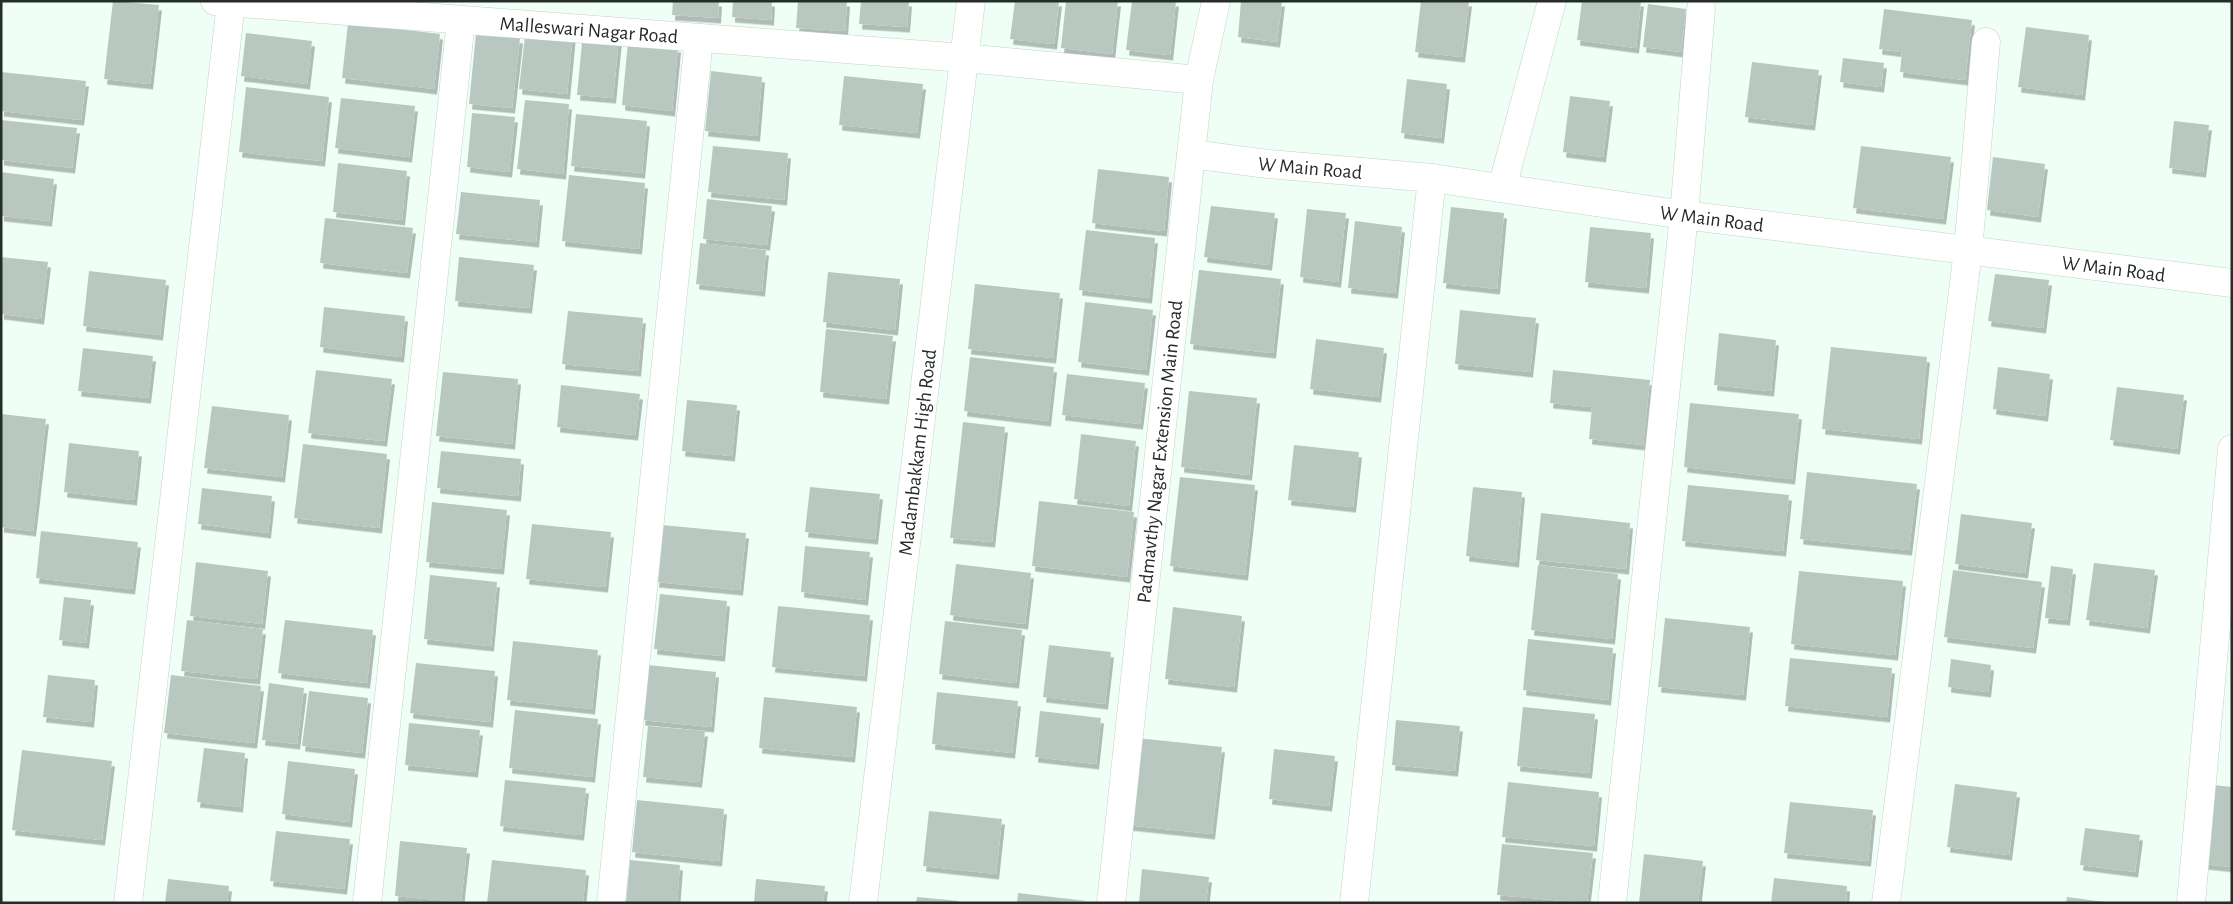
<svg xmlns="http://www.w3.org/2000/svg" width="2233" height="904" font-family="'Alegreya Sans',sans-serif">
	<defs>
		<filter id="shadow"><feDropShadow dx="3" dy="5.5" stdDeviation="0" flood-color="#0004"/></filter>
	</defs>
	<rect width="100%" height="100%" fill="#effff6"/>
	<path fill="#b8c8c0" filter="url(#shadow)" d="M 113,1 L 159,5 L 150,84 L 104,79 Z
		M 673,1 L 719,1 L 718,18 L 672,15 Z
		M 733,1 L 772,1 L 771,20 L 732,17 Z
		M 798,1 L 847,1 L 845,31 L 796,28 Z
		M 861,1 L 909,1 L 907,27 L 859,24 Z
		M 1015,1 L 1059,1 L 1054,44 L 1010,39 Z
		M 1066,1 L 1118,1 L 1112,54 L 1061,48 Z
		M 1132,1 L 1176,1 L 1170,55 L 1126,50 Z
		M 1241,1 L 1282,1 L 1277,42 L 1238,37 Z
		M 1421,1 L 1469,1 L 1462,57 L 1415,52 Z
		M 1582,1 L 1641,1 L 1636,48 L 1577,40 Z
		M 1648,4 L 1686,9 L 1681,52 L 1643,47 Z
		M 1884,9 L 1972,20 L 1965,80 L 1900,72 L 1902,52 L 1879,49 Z
		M 348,23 L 440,34 L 434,89 L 342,78 Z
		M 526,27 L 573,32 L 567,94 L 519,89 Z
		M 2026,27 L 2089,35 L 2082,95 L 2018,87 Z
		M 583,32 L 619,37 L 613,98 L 577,95 Z
		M 246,33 L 312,41 L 307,84 L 241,76 Z
		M 476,34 L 520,38 L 512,108 L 469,104 Z
		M 628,42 L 678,47 L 672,111 L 622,105 Z
		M 1843,58 L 1884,63 L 1881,87 L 1840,82 Z
		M 1752,62 L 1819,70 L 1812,125 L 1745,117 Z
		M 711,71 L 762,77 L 757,136 L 705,131 Z
		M 1,72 L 86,81 L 81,120 L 1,111 Z
		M 844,76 L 923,84 L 917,133 L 839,125 Z
		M 1407,79 L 1447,84 L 1441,138 L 1401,133 Z
		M 246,87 L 329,97 L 322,161 L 239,152 Z
		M 1570,96 L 1610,101 L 1603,157 L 1563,152 Z
		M 341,98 L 415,106 L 409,157 L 335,148 Z
		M 525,100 L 569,104 L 563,174 L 517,169 Z
		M 472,113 L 515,117 L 509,172 L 467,167 Z
		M 576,114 L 647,121 L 642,173 L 571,166 Z
		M 1,120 L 77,128 L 72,168 L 1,160 Z
		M 2174,121 L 2209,125 L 2203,172 L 2169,168 Z
		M 713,146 L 788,153 L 784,200 L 708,192 Z
		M 1861,146 L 1951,157 L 1943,219 L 1853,208 Z
		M 1993,157 L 2045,164 L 2038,217 L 1987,210 Z
		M 338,163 L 407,171 L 402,220 L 333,212 Z
		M 1098,169 L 1169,177 L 1164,231 L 1092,223 Z
		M 1,172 L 54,179 L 49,221 L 1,216 Z
		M 569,175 L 645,183 L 639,249 L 562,241 Z
		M 461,192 L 540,200 L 536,242 L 456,234 Z
		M 707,199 L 772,206 L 767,245 L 703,239 Z
		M 1211,206 L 1275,213 L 1269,265 L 1204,257 Z
		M 1451,207 L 1504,213 L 1497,289 L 1443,283 Z
		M 1307,209 L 1346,213 L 1338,282 L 1300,277 Z
		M 325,218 L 413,228 L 407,273 L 320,263 Z
		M 1355,221 L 1402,227 L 1395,293 L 1348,288 Z
		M 1590,227 L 1651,233 L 1646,288 L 1585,282 Z
		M 1086,230 L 1155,238 L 1149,298 L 1079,290 Z
		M 700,243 L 766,250 L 762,291 L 696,284 Z
		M 1,257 L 48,262 L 41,319 L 1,314 Z
		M 459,257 L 534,265 L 529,308 L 455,301 Z
		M 1199,270 L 1281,279 L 1273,353 L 1190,344 Z
		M 89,271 L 166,280 L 160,335 L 83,326 Z
		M 828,272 L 900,279 L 895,330 L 823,322 Z
		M 1995,274 L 2049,280 L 2043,328 L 1988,321 Z
		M 975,284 L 1060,293 L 1053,358 L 968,349 Z
		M 1085,302 L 1153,310 L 1146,370 L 1078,362 Z
		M 324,307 L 405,316 L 401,357 L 320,347 Z
		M 1460,310 L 1536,318 L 1530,372 L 1455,364 Z
		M 568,311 L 643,318 L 638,371 L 562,364 Z
		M 826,329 L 893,336 L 886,399 L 820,392 Z
		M 1719,333 L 1776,340 L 1771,391 L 1714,385 Z
		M 1316,339 L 1384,348 L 1378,397 L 1310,389 Z
		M 1831,347 L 1927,357 L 1919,439 L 1822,429 Z
		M 83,348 L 153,356 L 148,398 L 78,391 Z
		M 970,357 L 1054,367 L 1048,421 L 964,411 Z
		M 1998,367 L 2050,374 L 2045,416 L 1993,409 Z
		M 316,370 L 392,379 L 384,441 L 308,433 Z
		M 1553,370 L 1650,380 L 1643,445 L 1589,439 L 1592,407 L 1550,403 Z
		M 443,372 L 518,379 L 512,444 L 436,436 Z
		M 1067,374 L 1145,383 L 1140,424 L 1062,415 Z
		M 561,385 L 640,394 L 635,435 L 557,427 Z
		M 2117,387 L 2184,395 L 2177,449 L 2110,440 Z
		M 1189,391 L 1257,398 L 1249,475 L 1181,467 Z
		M 687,400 L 737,405 L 732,456 L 682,451 Z
		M 1690,403 L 1799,414 L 1792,479 L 1684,467 Z
		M 212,406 L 289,415 L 282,477 L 204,468 Z
		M 1,414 L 46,419 L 33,531 L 1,527 Z
		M 963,422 L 1005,427 L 992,542 L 950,538 Z
		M 1081,434 L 1136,441 L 1129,506 L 1074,499 Z
		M 69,443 L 139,451 L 134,500 L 64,492 Z
		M 303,444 L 387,454 L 379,528 L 294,518 Z
		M 1294,445 L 1359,452 L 1353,507 L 1288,500 Z
		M 441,451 L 521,459 L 518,496 L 437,488 Z
		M 1807,472 L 1917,484 L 1909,550 L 1800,539 Z
		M 1180,477 L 1255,485 L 1245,575 L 1170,566 Z
		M 1688,485 L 1789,495 L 1783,551 L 1682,541 Z
		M 810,487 L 880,494 L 875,539 L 805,532 Z
		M 1473,487 L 1522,492 L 1516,562 L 1466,556 Z
		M 202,488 L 272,496 L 268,533 L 198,524 Z
		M 1039,501 L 1134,512 L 1127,577 L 1032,566 Z
		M 432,502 L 507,510 L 501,569 L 426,562 Z
		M 1541,513 L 1630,523 L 1626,569 L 1536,560 Z
		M 1961,514 L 2032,523 L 2025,573 L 1955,564 Z
		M 532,524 L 611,532 L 605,587 L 526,579 Z
		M 662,525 L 746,533 L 740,590 L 656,582 Z
		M 41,531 L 138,542 L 132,589 L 36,578 Z
		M 805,546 L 870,552 L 865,600 L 801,592 Z
		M 196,562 L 268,571 L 262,624 L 190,616 Z
		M 2094,563 L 2155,570 L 2147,628 L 2086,620 Z
		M 956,564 L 1031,573 L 1025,624 L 950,615 Z
		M 1538,565 L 1618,574 L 1612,639 L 1531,630 Z
		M 2051,566 L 2073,569 L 2067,620 L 2045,618 Z
		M 1953,570 L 2042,582 L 2033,648 L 1944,637 Z
		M 1799,571 L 1903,581 L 1895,655 L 1791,644 Z
		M 430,575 L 497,582 L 491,646 L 424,639 Z
		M 660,594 L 727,601 L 722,656 L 654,649 Z
		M 64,597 L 91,600 L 86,643 L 59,640 Z
		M 778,606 L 870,615 L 864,676 L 772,667 Z
		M 1173,607 L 1242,616 L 1234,687 L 1165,679 Z
		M 1665,618 L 1750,627 L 1743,695 L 1658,687 Z
		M 187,620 L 263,629 L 257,679 L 181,671 Z
		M 285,620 L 373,630 L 367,683 L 278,673 Z
		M 945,621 L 1022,630 L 1016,683 L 939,674 Z
		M 1528,639 L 1613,648 L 1608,700 L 1523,690 Z
		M 513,641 L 598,650 L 592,709 L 507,700 Z
		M 1049,645 L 1111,652 L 1105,704 L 1043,697 Z
		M 1790,658 L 1892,668 L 1887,717 L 1785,706 Z
		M 1951,659 L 1991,665 L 1988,692 L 1948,687 Z
		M 416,663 L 495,671 L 490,722 L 410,713 Z
		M 648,665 L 716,672 L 711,727 L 642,720 Z
		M 48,675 L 95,680 L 91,722 L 43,717 Z
		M 171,675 L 261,686 L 254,743 L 164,733 Z
		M 269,683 L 304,688 L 297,744 L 262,740 Z
		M 309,691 L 368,698 L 362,753 L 302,746 Z
		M 937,692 L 1018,701 L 1012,753 L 932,744 Z
		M 764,697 L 857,707 L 852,757 L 759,748 Z
		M 1523,707 L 1595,714 L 1589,773 L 1517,766 Z
		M 515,710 L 598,719 L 592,777 L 509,768 Z
		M 1040,711 L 1101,718 L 1096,764 L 1035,757 Z
		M 1396,720 L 1460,726 L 1455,771 L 1392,765 Z
		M 409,723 L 480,730 L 475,772 L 405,765 Z
		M 648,726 L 705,731 L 699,782 L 643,777 Z
		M 1137,738 L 1222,747 L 1212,834 L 1127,825 Z
		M 204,748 L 245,753 L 240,807 L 197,802 Z
		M 1274,749 L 1335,756 L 1329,806 L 1269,799 Z
		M 22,750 L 112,761 L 102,840 L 12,830 Z
		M 288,761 L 355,769 L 349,822 L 282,814 Z
		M 505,780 L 586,788 L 581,835 L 500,826 Z
		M 1508,782 L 1599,792 L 1594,846 L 1502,837 Z
		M 1955,784 L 2017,792 L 2009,855 L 1947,847 Z
		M 2213,785 L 2232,787 L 2232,867 L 2204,864 Z
		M 637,800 L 724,809 L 719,861 L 632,852 Z
		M 1790,802 L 1873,810 L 1868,861 L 1784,853 Z
		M 929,811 L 1002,819 L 996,874 L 923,866 Z
		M 2085,828 L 2140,835 L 2135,872 L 2080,865 Z
		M 276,831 L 350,839 L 344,889 L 270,881 Z
		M 400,841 L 467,848 L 461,902 L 395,896 Z
		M 1502,844 L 1593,853 L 1587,903 L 1497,895 Z
		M 1644,854 L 1703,861 L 1698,903 L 1639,903 Z
		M 492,860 L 586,870 L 583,903 L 487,903 Z
		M 630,860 L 680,865 L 677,903 L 626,903 Z
		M 1142,869 L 1209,877 L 1206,903 L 1139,903 Z
		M 1774,878 L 1847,886 L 1846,903 L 1771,903 Z
		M 168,879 L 229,886 L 227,903 L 165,903 Z
		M 756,879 L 825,886 L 823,903 L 754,903 Z
		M 1018,893 L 1087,901 L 1017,903 Z
		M 917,897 L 959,901 L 958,903 L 916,903 Z
		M 2067,897 L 2105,902 L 2105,903 L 2066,903 Z"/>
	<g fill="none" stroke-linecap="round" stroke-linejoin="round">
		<defs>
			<g id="street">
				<path id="s1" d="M 215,1 L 964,58 L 1199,80"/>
				<path id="s2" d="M 1191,154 L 1268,164 L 1432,178 L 1684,215 L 2232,283"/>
				<path d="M 1502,188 L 1552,1"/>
				<path d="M 128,903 L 231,3"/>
				<path d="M 367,903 L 461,20"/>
				<path d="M 611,903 L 699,38"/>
				<path id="s3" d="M 863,903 L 971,1"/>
				<path id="s4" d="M 1111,903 L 1199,80 L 1216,1"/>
				<path d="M 1354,903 L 1432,178"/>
				<path d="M 1612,903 L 1684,215 L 1701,9"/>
				<path d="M 1886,903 L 1968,251 L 1986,42"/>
				<path d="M 2191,903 L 2232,449"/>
			</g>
		</defs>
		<use href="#street" stroke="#c2d2ca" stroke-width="29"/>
		<use href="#street" stroke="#fff" stroke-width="28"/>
	</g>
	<g text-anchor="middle" stroke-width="5" stroke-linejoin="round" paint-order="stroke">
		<g font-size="20" fill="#262c29" stroke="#fff">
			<text dy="7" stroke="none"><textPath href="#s1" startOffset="375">Malleswari Nagar Road</textPath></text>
			<text dy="7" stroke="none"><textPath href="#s2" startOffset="120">W Main Road</textPath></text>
			<text dy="7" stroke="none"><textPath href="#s2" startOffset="525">W Main Road</textPath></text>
			<text dy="7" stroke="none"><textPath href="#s2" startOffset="930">W Main Road</textPath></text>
			<text dy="7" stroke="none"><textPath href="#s4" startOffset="454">Padmavthy Nagar Extension Main Road</textPath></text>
			<text dy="7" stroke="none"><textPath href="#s3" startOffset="454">Madambakkam High Road</textPath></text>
		</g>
	</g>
	<rect width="2233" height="904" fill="none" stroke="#262c29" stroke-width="5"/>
</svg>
